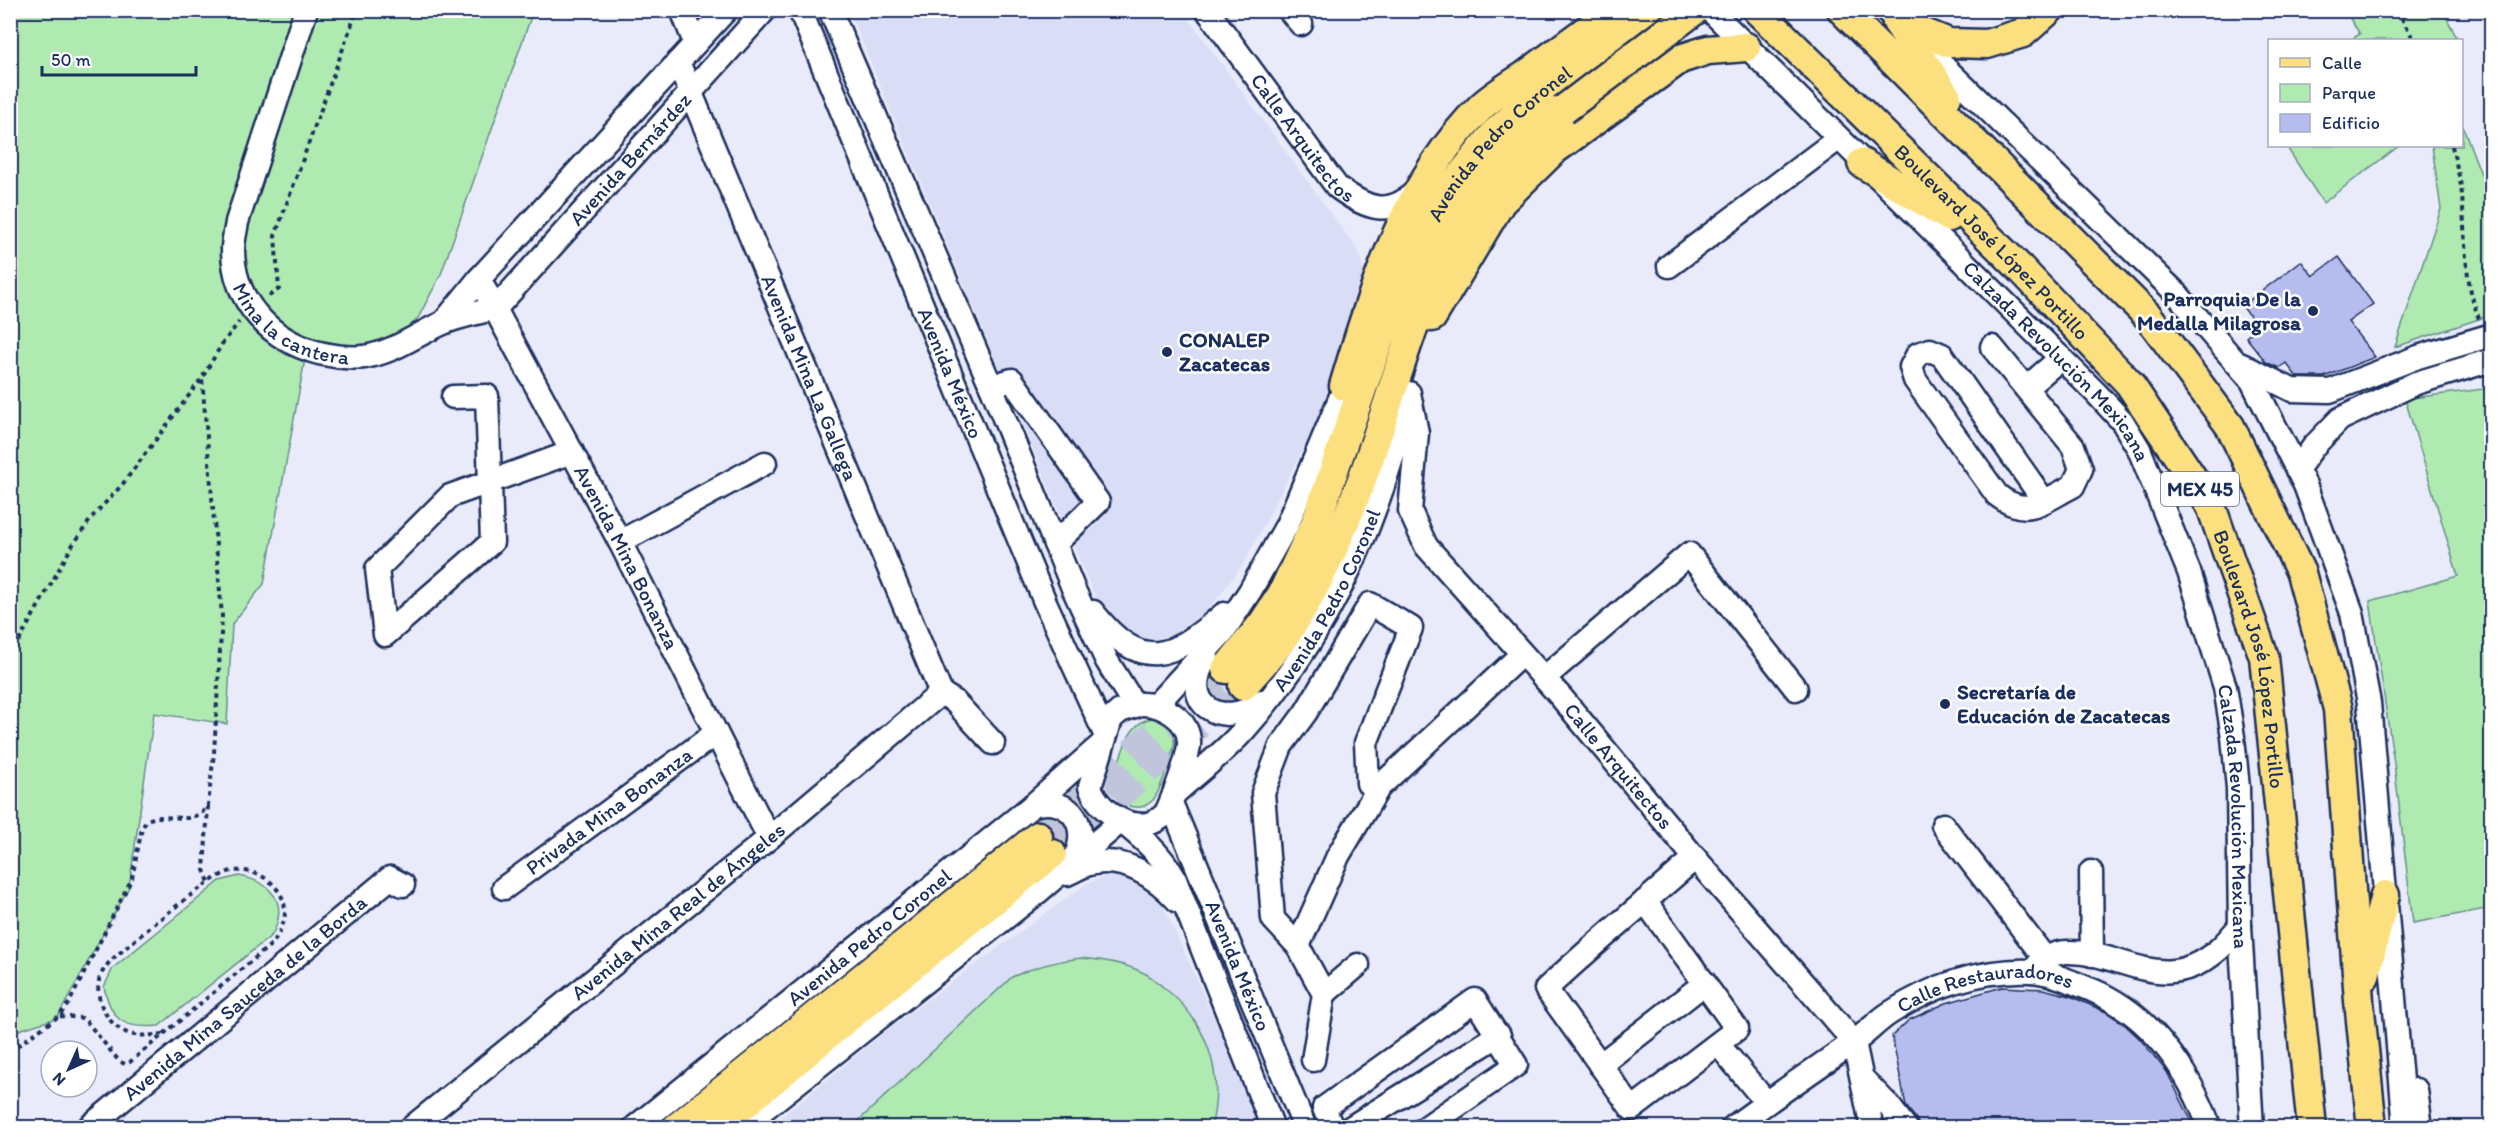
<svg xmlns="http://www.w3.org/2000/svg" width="2502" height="1138" font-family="Itim,sans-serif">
	<rect width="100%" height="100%" fill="#e9ebfa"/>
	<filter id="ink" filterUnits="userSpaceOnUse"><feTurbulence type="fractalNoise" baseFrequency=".0167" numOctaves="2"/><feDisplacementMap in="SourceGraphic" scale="12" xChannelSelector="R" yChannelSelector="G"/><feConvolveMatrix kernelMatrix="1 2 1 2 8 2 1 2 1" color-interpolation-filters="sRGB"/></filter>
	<g filter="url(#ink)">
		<path fill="#daddf6" d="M 849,11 L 1183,11 L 1359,252 L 1366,280 L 1316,424 L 1243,565 L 1212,605 L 1178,633 L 1148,642 L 1126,635 L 1098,604 Z
			M 1119,875 L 1132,877 L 1145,884 L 1164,907 L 1263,1127 L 768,1128 L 897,1022 L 1086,884 L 1107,876 Z"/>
		<path fill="#afebb1" stroke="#658d88" stroke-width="1.5" d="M 11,11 L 533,11 L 441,274 L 418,318 L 392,345 L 361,351 L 308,342 L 264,584 L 232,624 L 227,724 L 154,713 L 129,887 L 57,1018 L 19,1030 L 11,1039 Z
			M 2345,11 L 2443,11 L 2458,40 L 2350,40 L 2360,34 Z
			M 2462,124 L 2491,201 L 2491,315 L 2395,347 L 2441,209 L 2432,146 L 2462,146 Z
			M 2286,146 L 2399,146 L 2323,203 Z
			M 2491,388 L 2491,908 L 2413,923 L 2394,763 L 2370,601 L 2458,576 L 2405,399 Z
			M 1153,718 C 1168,721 1176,731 1174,747 C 1169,761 1162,789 1153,800 C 1135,818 1111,800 1114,778 C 1121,757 1127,721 1153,718 Z
			M 239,876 C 272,882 289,903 272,935 L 159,1026 C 124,1029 112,1022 104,987 L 113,968 L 220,881 Z
			M 1081,958 C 1103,960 1124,963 1144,973 C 1151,976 1157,982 1163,987 C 1207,1020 1225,1074 1211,1127 L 852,1127 L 1012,977 C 1035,966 1056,961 1081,958 Z"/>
		<path fill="#b6bdee" stroke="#1b2f5e" stroke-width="1.5" d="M 2339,257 L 2373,304 L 2348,322 L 2375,357 L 2324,377 L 2297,377 L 2286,363 L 2279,368 L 2266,362 L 2246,337 L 2258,327 L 2242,306 L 2301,261 L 2313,276 Z
			M 2002,987 L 2043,989 L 2070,996 L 2106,1012 L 2124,1024 L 2140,1039 L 2167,1072 L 2195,1128 L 1919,1128 L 1917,1120 L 1906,1106 L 1892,1036 L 1909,1020 L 1946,1003 Z"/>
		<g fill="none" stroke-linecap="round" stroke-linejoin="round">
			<path stroke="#c0c5db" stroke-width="28" stroke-dasharray="28 14" stroke-linecap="butt" d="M 1038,836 L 1226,669
				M 1052,854 L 1243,686"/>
			<defs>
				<g id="minor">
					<path id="s1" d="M 306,10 L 237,222 C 236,230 233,240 233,249 C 233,301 270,340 319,353 C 333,356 349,359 364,357 C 393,353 417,334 443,323 C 459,316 479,313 496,308 L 765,10"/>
					<path d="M 682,10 L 695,43"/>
					<path id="s2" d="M 800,10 L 1045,602 L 1105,734"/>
					<path d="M 830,10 L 991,386 L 1073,588 L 1107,661 L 1135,706"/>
					<path id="s3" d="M 1207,10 L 1337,187 C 1367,209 1390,219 1419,188"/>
					<path d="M 1289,10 L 1301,24"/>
					<path id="s4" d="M 1710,10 L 2096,393 L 2122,421 L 2139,449 L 2189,572 L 2225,687 L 2233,737 L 2238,788 L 2240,926 L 2252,1128"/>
					<path d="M 1886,10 L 2176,293 L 2252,381 L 2305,485 L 2352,613 L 2369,703 L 2405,1128"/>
					<path id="s5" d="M 678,62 L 941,693"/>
					<path d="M 1669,266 L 1838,139"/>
					<path id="s6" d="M 479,279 L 620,542 L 769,838"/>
					<path d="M 444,322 L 479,279 L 726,10"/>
					<path d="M 1992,347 L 2073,446 L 2081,469 L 2073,486 C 2043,501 2027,519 1997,495 L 1915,380 L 1911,367 L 1918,354 L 1930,350 L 1942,355 L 2044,501"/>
					<path d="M 2242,365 L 2292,390 L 2330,391 L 2418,357 L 2492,335"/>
					<path d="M 991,386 L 1012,380 L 1098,502 L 1055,544"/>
					<path d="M 2026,388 L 2061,358"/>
					<path id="s7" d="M 1409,393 L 1417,433 L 1410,511 L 1426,546 L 1561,697 L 1695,858 L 1854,1042 L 1872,1128"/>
					<path d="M 453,397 L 487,396 L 492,542 L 385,635 L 377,569 L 450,496 L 572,452"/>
					<path d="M 2297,470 L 2314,446 L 2340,419 L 2416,383 L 2492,360"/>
					<path d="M 620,542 L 765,463"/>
					<path d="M 1093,612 C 1142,674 1171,659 1224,614"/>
					<path d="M 1207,656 C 1177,703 1221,732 1262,701"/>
					<path d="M 1544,678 L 1689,554 L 1796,689"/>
					<path d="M 941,693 L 954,701 L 993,743"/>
					<path d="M 1140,704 C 1161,703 1191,719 1189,745 C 1187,762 1173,798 1166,813 C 1141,840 1100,815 1090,787 L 1111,719 L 1120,711 Z"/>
					<path d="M 1156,705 L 1223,632 L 1250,591 L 1287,525 L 1341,396 L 1357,374"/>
					<path id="s8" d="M 1174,794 C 1197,773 1224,753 1245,729 C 1327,636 1379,522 1407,401"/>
					<path id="s9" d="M 1171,803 L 1305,1128"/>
					<path d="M 1033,805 C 1072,794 1093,830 1072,862"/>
					<path d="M 1943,825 L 2044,957"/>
					<path d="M 2091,872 L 2092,955"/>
					<path d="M 1067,874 C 1074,871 1082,866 1089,864 C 1124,855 1156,877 1178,901"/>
					<path id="s10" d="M 504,888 L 716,733"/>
					<path d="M 1645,901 L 1737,1029 L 1632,1109 L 1546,989 C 1594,944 1645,902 1695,858"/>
					<path d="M 1298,946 L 1338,856 L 1379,787 L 1522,654"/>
					<path d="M 2033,971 L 2044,957 C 2051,956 2059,952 2066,952 C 2122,950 2162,998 2218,950 C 2226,943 2233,934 2240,926"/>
					<path d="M 1324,994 L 1358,965"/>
					<path d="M 1718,1044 L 1766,1102"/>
					<path d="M 1313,1060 L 1324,994 L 1298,946 L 1273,919 L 1263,793 L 1281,746 L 1306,712 L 1370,604 L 1411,628 L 1366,743 L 1368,783 L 1379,787"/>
					<path d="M 1600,1065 L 1705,983"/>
					<path d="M 1862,1078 L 1889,1106 L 1906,1128"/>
					<path d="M 2416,1090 L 2421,1128"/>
					<path id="s11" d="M 88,1128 L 390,878 L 403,885"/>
					<path id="s12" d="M 411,1128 L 769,838 L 941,693"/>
					<path id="s13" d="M 634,1128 L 1033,805 L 1102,744"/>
					<path d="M 740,1128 L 1038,892 L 1121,821 C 1142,838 1160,853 1174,877 L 1273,1128"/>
					<path d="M 1332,1128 L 1324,1108 L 1475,1000 L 1516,1065 L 1425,1128"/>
					<path d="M 1350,1128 L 1499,1035"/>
					<path id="s14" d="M 1732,1128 C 1771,1099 1811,1072 1851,1044 C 1865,1035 1876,1022 1890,1013 C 1932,986 1981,969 2031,971 C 2051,972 2074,983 2092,990 C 2151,1015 2188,1069 2210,1128"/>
				</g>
				<g id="major">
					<path id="s15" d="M 1757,10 L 2021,269 L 2129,383 L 2211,506 L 2264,657 L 2312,1128"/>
					<path d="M 1842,10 L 2148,316 L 2230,426 L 2301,573 L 2338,709 L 2359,1001 L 2372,1128"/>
					<path d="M 1897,22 L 1949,43 L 1987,44 L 2023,33 L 2049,10"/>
					<path d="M 1897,22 L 1947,97"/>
					<path d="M 1862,163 L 1949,217"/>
					<path d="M 1432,317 L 1501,202 L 1554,150 L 1680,59 L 1708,50 L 1746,47"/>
					<path d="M 1344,386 C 1373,289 1407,179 1481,107 C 1494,95 1511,85 1526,75 C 1555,53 1584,32 1614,10"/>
					<path id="s16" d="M 1226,669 L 1263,623 L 1282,594 L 1316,522 L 1378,343 L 1412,260 L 1449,190 L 1495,133 L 1542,91 L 1649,10"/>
					<path d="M 1243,686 C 1259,668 1276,650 1289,630 C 1319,585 1342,532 1361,482 C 1396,388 1418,285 1473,200 C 1496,164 1530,136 1563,110"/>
					<path d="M 2365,976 L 2385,895"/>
					<path d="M 676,1128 L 1038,836"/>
					<path d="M 716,1128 L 861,1007 L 1052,854"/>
				</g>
			</defs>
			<use href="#minor" stroke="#1b2f5e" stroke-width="27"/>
			<use href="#major" stroke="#1b2f5e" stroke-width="33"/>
			<path stroke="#1b2f5e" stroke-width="4" stroke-dasharray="4.5 4.5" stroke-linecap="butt" d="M 2397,10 L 2414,40
				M 2452,146 C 2455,162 2461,179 2462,196 C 2466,240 2463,276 2479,319
				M 269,296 L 279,289 L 275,236 L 357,10
				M 2492,415 L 2487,434 L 2492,446
				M 10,657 L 72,546 L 93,516 L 122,485 L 202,378 L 222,344 L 239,322
				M 208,806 L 204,870 L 209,882
				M 60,1016 L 82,1018 L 87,1022 L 119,1061 L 125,1064 L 130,1062 L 273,943 C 283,928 291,910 279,892 C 269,876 251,869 232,871 C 210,874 132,943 110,961 C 107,966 102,971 100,977 C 93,999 108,1027 130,1034 C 141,1037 152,1035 163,1034
				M 10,1051 L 59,1016 L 69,1003 L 132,878 L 142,828 L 147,820 L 156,817 L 188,818 L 201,814 L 208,805 L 214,753 L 222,616 L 202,378"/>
			<use href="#minor" stroke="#fff" stroke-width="22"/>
			<use href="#major" stroke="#fce080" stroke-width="28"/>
			<defs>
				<path id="major-bridge" d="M 1563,110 L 1695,10"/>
			</defs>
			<use href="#major-bridge" stroke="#1b2f5e" stroke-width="33" stroke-linecap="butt"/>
			<use href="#major-bridge" stroke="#fce080" stroke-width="28"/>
		</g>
	</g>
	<g fill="#1b2f5e" stroke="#fff" stroke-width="2">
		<circle cx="2313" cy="311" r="6"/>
		<circle cx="1167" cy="352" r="6"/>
		<circle cx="1945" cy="704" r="6"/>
	</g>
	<g text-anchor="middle" stroke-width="5" stroke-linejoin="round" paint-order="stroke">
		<rect fill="#fff" stroke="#5f6d8e" stroke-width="1.5" x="2161" y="472" width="78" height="34" rx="4.5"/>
		<g font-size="20" font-weight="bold" fill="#1b2f5e">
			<text x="2200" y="496">MEX 45</text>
		</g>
		<g font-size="21" fill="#1b2f5e" stroke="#fff">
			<text dy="7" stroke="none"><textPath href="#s3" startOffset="160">Calle Arquitectos</textPath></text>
			<text dy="7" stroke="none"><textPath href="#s16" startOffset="600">Avenida Pedro Coronel</textPath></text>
			<text dy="7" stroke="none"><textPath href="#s1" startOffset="783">Avenida Bernárdez</textPath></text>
			<text dy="7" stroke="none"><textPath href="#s15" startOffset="330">Boulevard José López Portillo</textPath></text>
			<text dy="7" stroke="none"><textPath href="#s1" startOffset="356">Mina la cantera</textPath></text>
			<text dy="7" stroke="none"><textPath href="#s4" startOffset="494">Calzada Revolución Mexicana</textPath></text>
			<text dy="7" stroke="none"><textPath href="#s2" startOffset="393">Avenida México</textPath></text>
			<text dy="7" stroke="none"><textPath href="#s5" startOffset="342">Avenida Mina La Gallega</textPath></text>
			<text dy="7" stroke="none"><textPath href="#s6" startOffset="315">Avenida Mina Bonanza</textPath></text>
			<text dy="7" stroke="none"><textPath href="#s8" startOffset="250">Avenida Pedro Coronel</textPath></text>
			<text dy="7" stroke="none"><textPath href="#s15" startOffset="834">Boulevard José López Portillo</textPath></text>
			<text dy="7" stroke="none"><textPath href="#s7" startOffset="450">Calle Arquitectos</textPath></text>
			<text dy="7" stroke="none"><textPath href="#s10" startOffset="130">Privada Mina Bonanza</textPath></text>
			<text dy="7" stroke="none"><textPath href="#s4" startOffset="998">Calzada Revolución Mexicana</textPath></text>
			<text dy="7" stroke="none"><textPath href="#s12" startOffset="344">Avenida Mina Real de Ángeles</textPath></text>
			<text dy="7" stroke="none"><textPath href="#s13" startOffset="303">Avenida Pedro Coronel</textPath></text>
			<text dy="7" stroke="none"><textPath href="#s9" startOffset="176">Avenida México</textPath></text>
			<text dy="7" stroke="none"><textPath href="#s11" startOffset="204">Avenida Mina Sauceda de la Borda</textPath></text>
			<text dy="7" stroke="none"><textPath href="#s14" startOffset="297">Calle Restauradores</textPath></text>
		</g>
		<g font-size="21" font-weight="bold" fill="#1b2f5e" stroke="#fff" text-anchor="start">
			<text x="2301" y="306" text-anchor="end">Parroquia De la<tspan x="2301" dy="24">Medalla Milagrosa</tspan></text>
			<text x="1179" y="347">CONALEP<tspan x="1179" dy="24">Zacatecas</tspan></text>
			<text x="1957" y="699">Secretaría de<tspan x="1957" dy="24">Educación de Zacatecas</tspan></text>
		</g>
	</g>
	<rect width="2502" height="1138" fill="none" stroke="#fff" stroke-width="36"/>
	<rect x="18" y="18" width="2466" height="1102" fill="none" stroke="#1b2f5e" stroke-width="2" filter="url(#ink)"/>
	<rect x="2268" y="39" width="195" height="108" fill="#ffffff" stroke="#a4acbf" stroke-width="1.5"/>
	<rect x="2280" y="58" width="30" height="9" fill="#fce080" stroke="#a4acbf" stroke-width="1.5"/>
	<text x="2322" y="69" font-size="18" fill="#1b2f5e">Calle</text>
	<rect x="2280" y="84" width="30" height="18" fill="#afebb1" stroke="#a4acbf" stroke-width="1.5"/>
	<text x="2322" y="99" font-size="18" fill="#1b2f5e">Parque</text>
	<rect x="2280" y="114" width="30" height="18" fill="#b6bdee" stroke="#a4acbf" stroke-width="1.5"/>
	<text x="2322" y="129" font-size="18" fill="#1b2f5e">Edificio</text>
	<g transform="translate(69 1069) rotate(225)"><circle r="28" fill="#ffffff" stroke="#a4acbf" stroke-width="1.5"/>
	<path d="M0-4.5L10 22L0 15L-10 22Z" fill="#1b2f5e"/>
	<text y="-9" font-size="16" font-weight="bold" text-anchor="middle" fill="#1b2f5e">N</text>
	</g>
	<path d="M42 66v9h154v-9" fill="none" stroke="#1b2f5e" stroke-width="3"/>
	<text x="51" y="66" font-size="18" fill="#1b2f5e" stroke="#ffffff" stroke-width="4.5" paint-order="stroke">50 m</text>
</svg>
